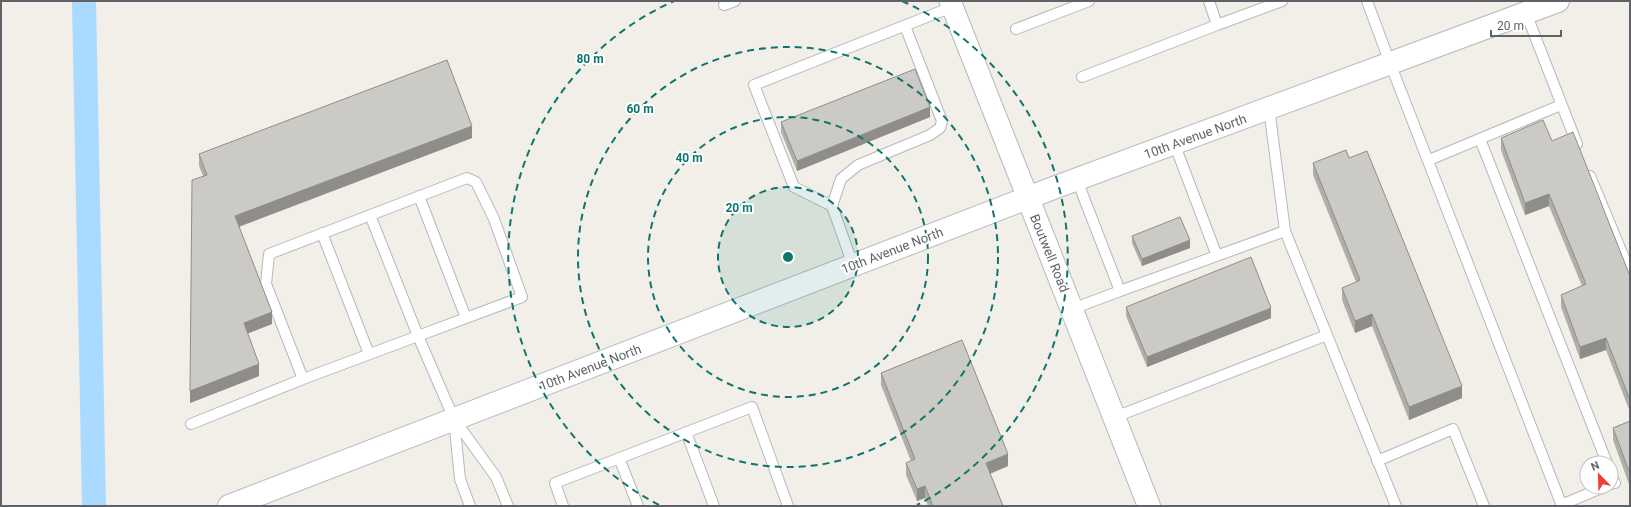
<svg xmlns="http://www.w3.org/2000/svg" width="1631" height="507" font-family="Roboto,sans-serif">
	<rect width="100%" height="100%" fill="#f1efe8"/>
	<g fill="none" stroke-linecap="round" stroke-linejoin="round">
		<path stroke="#aadaff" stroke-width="24" d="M 84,1 L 94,506"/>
		<defs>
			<path id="lane" d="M 1209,1 L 1217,25 L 1282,1
				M 1367,1 L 1390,63 L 1562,506
				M 724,5 L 735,1
				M 1526,13 L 1577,144
				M 1016,29 L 1089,1
				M 1082,77 L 1217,25
				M 1269,108 L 1285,231 L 1396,506
				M 1480,139 L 1607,463
				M 1174,143 L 1217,256
				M 1429,160 L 1561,105
				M 1590,176 L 1630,272
				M 1077,180 L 1120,291 L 1285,231
				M 419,196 L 466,318
				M 832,206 L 841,179 L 858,165 L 930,135 L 940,128 L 942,121 L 905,26
				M 370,215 L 418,336 L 303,379 L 266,284 L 269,254 L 467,178 L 476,182 L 494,219 L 522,297 L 418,336 L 454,419 L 496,477 L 508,506
				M 322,233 L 369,354
				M 853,265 L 832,206 L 794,187 L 754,85 L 952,7
				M 1072,309 L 1120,291
				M 1115,417 L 1327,335
				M 454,419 L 460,479 L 470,506
				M 191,424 L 303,379
				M 686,432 L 714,506
				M 619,458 L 638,506
				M 1377,461 L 1453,429 L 1484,506
				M 1611,474 L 1615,483 L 1611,484
				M 1561,505 L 1604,487
				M 563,506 L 555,483 L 752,407 L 788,506"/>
			<path id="street" d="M 950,1 L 1028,198"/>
			<path id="secondary" d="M 1028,198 L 1149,506
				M 229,506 L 1056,187 L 1558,1"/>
		</defs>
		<use href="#lane" stroke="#b5b8bc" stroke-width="12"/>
		<use href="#street" stroke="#b5b8bc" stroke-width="23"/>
		<use href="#secondary" stroke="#b6babf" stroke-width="24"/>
		<use href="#lane" stroke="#fff" stroke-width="10"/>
		<use href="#street" stroke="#fff" stroke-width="21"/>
		<use href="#secondary" stroke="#fff" stroke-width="22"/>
	</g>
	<path fill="#afaea9" d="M 930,117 L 797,171 L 781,132 L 781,122 Z
		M 472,138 L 239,227 L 272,324 L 248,333 L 259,376 L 190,403 L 203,176 L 199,166 L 199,154 Z
		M 1501,138 L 1552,141 L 1630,276 L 1630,412 L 1606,350 L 1580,359 L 1561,307 L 1561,295 L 1582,286 L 1549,206 L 1525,215 L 1501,150 Z
		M 1313,163 L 1462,398 L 1409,420 L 1372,326 L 1355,333 L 1342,300 L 1342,288 L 1356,282 L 1313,175 Z
		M 1132,236 L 1190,248 L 1142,266 L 1132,243 Z
		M 1126,307 L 1271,318 L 1147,367 L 1126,316 Z
		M 881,373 L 1008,466 L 990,474 L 1003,506 L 928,506 L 925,498 L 917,501 L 906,475 L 906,463 L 911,461 L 881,385 Z
		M 1630,421 L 1630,487 L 1613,440 L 1613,428 Z"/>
	<path fill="#8f8d8a" d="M 930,107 L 930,117 L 797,171 L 797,161 Z
		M 472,126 L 472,138 L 235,228 L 235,216 Z
		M 1549,194 L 1549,206 L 1525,215 L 1525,203 Z
		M 1190,240 L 1190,248 L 1142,266 L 1142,259 Z
		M 1271,308 L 1271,318 L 1147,367 L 1147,357 Z
		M 272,312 L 272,324 L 244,335 L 244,323 Z
		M 1372,314 L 1372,326 L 1355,333 L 1355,321 Z
		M 1606,338 L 1606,350 L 1580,359 L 1580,347 Z
		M 259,364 L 259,376 L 190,403 L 190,391 Z
		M 1462,386 L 1462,398 L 1409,420 L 1409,407 Z
		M 1008,454 L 1008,466 L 986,475 L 986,463 Z
		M 925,486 L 925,498 L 917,501 L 917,489 Z"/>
	<path fill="#cccac5" stroke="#8f8d8a" d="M 447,60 L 472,126 L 235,216 L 272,312 L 244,323 L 259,364 L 190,391 L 192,180 L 207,175 L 199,154 Z
		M 915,69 L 930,107 L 797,161 L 781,122 Z
		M 1543,120 L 1552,141 L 1573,132 L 1630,276 L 1630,400 L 1606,338 L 1580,347 L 1561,295 L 1586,284 L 1549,194 L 1525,203 L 1501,138 Z
		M 1346,150 L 1349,158 L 1367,151 L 1462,386 L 1409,407 L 1372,314 L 1355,321 L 1342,288 L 1360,280 L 1313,163 Z
		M 1180,217 L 1190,240 L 1142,259 L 1132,236 Z
		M 1251,257 L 1271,308 L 1147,357 L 1126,307 Z
		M 962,340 L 1008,454 L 986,463 L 1003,506 L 933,506 L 925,486 L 917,489 L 906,463 L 915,459 L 881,373 Z
		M 1630,421 L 1630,474 L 1613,428 Z"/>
	<circle cx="788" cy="257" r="70" fill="#0f766e" fill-opacity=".12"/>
	<g fill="none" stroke="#0f766e" stroke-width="2" stroke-dasharray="7 5">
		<circle cx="788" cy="257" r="70"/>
		<circle cx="788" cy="257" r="140"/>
		<circle cx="788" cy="257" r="210"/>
		<path d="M659 505A280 280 0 0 1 674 1M902 1A280 280 0 0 1 917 505"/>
	</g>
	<g text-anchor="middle" stroke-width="4" stroke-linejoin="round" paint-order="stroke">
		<g font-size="13" fill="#5f6368" stroke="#fff">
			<text transform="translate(1195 136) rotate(-20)" y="5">10th Avenue North</text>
			<text transform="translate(892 250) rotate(-21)" y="5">10th Avenue North</text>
			<text transform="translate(1050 253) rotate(68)" y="5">Boutwell Road</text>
			<text transform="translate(590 367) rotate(-21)" y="5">10th Avenue North</text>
		</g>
	</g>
	<circle cx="788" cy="257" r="6" fill="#0f766e" stroke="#fff" stroke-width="2"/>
	<g font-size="12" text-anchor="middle" font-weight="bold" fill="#0f766e" stroke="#fff" stroke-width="4" stroke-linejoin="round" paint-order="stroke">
		<text x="590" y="63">80 m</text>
		<text x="640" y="113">60 m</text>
		<text x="689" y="162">40 m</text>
		<text x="739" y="212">20 m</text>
	</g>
	<rect width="1631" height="507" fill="none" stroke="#5f6368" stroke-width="4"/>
	<g transform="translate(1599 475) rotate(337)"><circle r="19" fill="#ffffff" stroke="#bfc1c3"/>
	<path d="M0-3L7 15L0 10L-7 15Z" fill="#ea4335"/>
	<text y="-6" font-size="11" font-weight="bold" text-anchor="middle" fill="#5f6368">N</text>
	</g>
	<path d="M1491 30v6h70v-6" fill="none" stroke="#5f6368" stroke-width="2"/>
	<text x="1497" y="30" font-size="12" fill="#5f6368" stroke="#ffffff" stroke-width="3" paint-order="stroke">20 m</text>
</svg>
